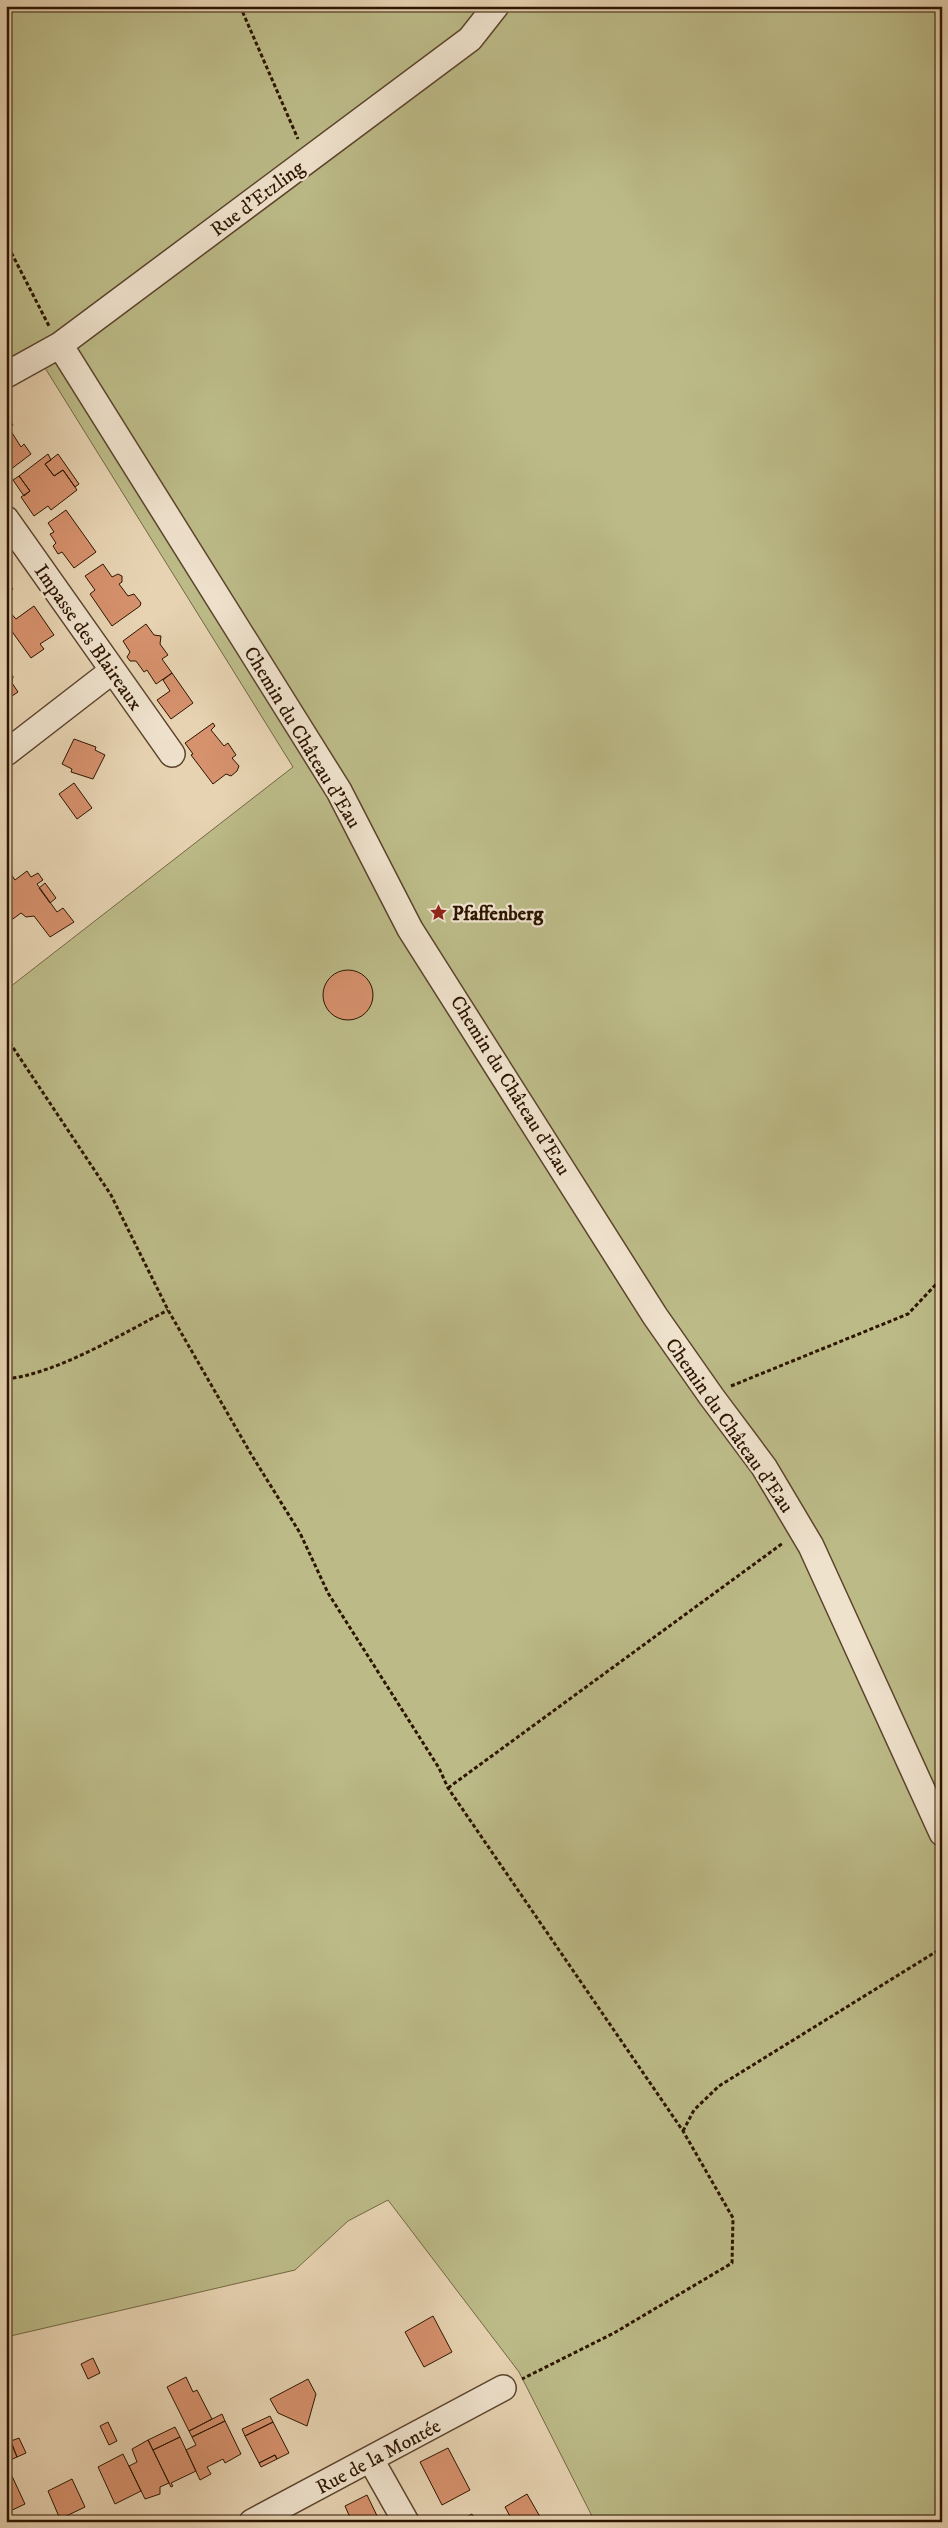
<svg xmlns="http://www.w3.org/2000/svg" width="948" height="2528" font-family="'IM FELL DW Pica',serif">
	<rect width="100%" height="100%" fill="#e7d3b2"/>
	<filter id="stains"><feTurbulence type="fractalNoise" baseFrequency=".004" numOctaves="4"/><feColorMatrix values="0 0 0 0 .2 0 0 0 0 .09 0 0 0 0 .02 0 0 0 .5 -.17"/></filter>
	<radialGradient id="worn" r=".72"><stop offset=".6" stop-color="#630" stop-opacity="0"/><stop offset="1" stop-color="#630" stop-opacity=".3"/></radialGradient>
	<path fill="#bcbb88" stroke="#746844" d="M 6,6 L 942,6 L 942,2522 L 595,2522 L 519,2372 L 388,2200 L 348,2221 L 295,2270 L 6,2337 L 6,990 L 293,767 L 32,347 L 6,359 Z"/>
	<path fill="#d6916d" stroke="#2d1500" d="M 6,415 L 13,425 L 9,428 L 21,447 L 24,444 L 31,454 L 6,473 Z
		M 48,454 L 51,460 L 45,464 L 54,476 L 63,470 L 77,490 L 51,510 L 48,506 L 34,516 L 21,497 L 30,491 L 19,476 Z
		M 58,454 L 79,484 L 75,487 L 63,470 L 54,476 L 45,464 Z
		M 19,476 L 30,491 L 24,496 L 13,480 Z
		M 66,510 L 96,552 L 74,568 L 62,552 L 58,554 L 53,546 L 56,543 L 50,534 L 54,532 L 48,523 Z
		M 103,564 L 112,577 L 118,574 L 122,576 L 122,582 L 119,584 L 128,596 L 134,594 L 141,603 L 140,606 L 112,626 L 90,594 L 95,590 L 85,576 Z
		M 6,580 L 13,589 L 6,593 Z
		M 34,606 L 54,635 L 40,644 L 44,649 L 31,658 L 8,626 L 6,627 L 6,608 L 16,619 Z
		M 146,624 L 154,635 L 161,636 L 160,644 L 168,655 L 162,659 L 172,673 L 156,684 L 147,670 L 144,672 L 136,661 L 130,661 L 127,657 L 130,652 L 123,641 Z
		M 6,661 L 9,666 L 7,675 L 13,676 L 12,683 L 18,692 L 6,700 Z
		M 172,673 L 193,703 L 171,719 L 157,700 L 170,691 L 163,680 Z
		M 213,723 L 215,726 L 211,730 L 224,746 L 228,743 L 236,755 L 232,758 L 239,766 L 237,771 L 231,776 L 226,774 L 213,784 L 191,755 L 193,754 L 185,743 Z
		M 74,739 L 96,747 L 95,750 L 105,755 L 93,779 L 71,772 L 72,769 L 62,764 Z
		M 74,783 L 92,808 L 77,819 L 59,794 Z
		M 27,871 L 31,877 L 38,873 L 43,880 L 37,884 L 57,912 L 63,908 L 74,922 L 50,937 L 34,916 L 26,917 L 21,913 L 6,924 L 6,873 L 11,874 L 15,880 Z
		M 45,883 L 56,898 L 50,903 L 39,888 Z
		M323 995a25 25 0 1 1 50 0a25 25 0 1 1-50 0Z
		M 433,2316 L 452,2352 L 424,2367 L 405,2332 Z
		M 93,2358 L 100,2373 L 88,2379 L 81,2364 Z
		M 186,2377 L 193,2392 L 197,2390 L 212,2419 L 189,2431 L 167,2387 Z
		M 308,2379 L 316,2394 L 307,2426 L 278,2413 L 270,2399 Z
		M 222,2414 L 225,2421 L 192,2437 L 189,2431 Z
		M 270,2416 L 273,2422 L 245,2436 L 242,2429 Z
		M 225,2421 L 241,2454 L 225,2463 L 223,2459 L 207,2467 L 211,2474 L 200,2480 L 186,2450 L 196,2445 L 192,2437 Z
		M 108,2422 L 117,2441 L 109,2445 L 100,2426 Z
		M 273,2422 L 289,2453 L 277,2459 L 275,2455 L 259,2463 L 245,2436 Z
		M 175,2427 L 180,2437 L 153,2450 L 148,2440 Z
		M 180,2437 L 196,2471 L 171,2483 L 173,2486 L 171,2487 L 153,2450 Z
		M 9,2438 L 17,2457 L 6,2462 L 6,2440 Z
		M 19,2438 L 26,2453 L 17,2457 L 11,2441 Z
		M 148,2440 L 169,2483 L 160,2487 L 160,2494 L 145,2499 L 129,2466 L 137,2462 L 132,2449 Z
		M 448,2448 L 470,2490 L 442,2505 L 420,2462 Z
		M 123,2454 L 141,2491 L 115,2504 L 98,2467 Z
		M 275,2455 L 277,2459 L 261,2467 L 259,2463 Z
		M 11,2474 L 25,2504 L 6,2513 L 6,2476 Z
		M 72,2479 L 85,2507 L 60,2519 L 48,2491 Z
		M 527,2494 L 543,2522 L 513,2522 L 505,2507 Z
		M 367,2495 L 380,2522 L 352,2522 L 345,2506 Z
		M 472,2514 L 476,2522 L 457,2522 Z"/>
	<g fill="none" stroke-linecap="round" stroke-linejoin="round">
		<defs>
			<path id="street" d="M 60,345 L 339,791 L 410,929 L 655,1316 L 711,1396 L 764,1467 L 811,1546 L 942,1833
				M 6,375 L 60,345 L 470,39 L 496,6
				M 6,519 L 172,754
				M 6,753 L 112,671
				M 371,2460 L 406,2522
				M 252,2522 L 503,2388"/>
		</defs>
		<use href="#street" stroke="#5c442c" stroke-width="28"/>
		<path stroke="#2d1500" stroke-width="3" stroke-dasharray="4 2.5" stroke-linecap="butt" d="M 240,6 L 298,139
			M 6,249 L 12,254 L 49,326
			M 6,1037 L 111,1195 L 168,1310 L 251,1454 L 300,1533 L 328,1593 L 439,1768 L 448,1788 L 683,2131 L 733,2218 L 732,2263 L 614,2333 L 522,2379
			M 6,1379 C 56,1374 122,1334 168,1310
			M 731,1386 L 908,1314 L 942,1278
			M 448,1788 L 783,1543
			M 683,2131 L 694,2110 L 719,2086 L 942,1948"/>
		<use href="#street" stroke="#efe2cd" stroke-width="25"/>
	</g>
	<defs>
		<symbol id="sight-bare" viewBox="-9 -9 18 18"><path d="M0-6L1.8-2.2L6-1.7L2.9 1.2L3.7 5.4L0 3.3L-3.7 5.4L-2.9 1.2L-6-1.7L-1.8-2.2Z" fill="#8f2418" stroke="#efe2cd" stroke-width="2.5" paint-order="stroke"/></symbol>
	</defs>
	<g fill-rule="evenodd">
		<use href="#sight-bare" x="426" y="900" width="25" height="25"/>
	</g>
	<g text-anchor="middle" stroke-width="4.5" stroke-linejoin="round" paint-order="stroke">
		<g font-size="20" fill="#2d1500" stroke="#efe2cd">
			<text transform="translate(257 198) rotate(-37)" y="7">Rue d'Etzling</text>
			<text transform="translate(89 637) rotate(55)" y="7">Impasse des Blaireaux</text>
			<text transform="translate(303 737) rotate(59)" y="7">Chemin du Château d'Eau</text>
			<text transform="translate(511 1085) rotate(58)" y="7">Chemin du Château d'Eau</text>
			<text transform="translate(730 1425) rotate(55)" y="7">Chemin du Château d'Eau</text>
			<text transform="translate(378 2456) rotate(-28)" y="7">Rue de la Montée</text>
		</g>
		<g font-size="20" font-weight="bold" fill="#2d1500" stroke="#efe2cd" text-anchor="start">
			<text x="452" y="920">Pfaffenberg</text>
		</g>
	</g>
	<rect width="948" height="2528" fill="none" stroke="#e7d3b2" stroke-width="25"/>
	<rect x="8" y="8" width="933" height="2513" fill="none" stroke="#2d1500" stroke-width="2.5"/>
	<rect x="12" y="12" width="923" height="2503" fill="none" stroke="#2d1500"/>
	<rect width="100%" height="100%" filter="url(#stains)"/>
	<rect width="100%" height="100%" fill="url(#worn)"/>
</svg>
